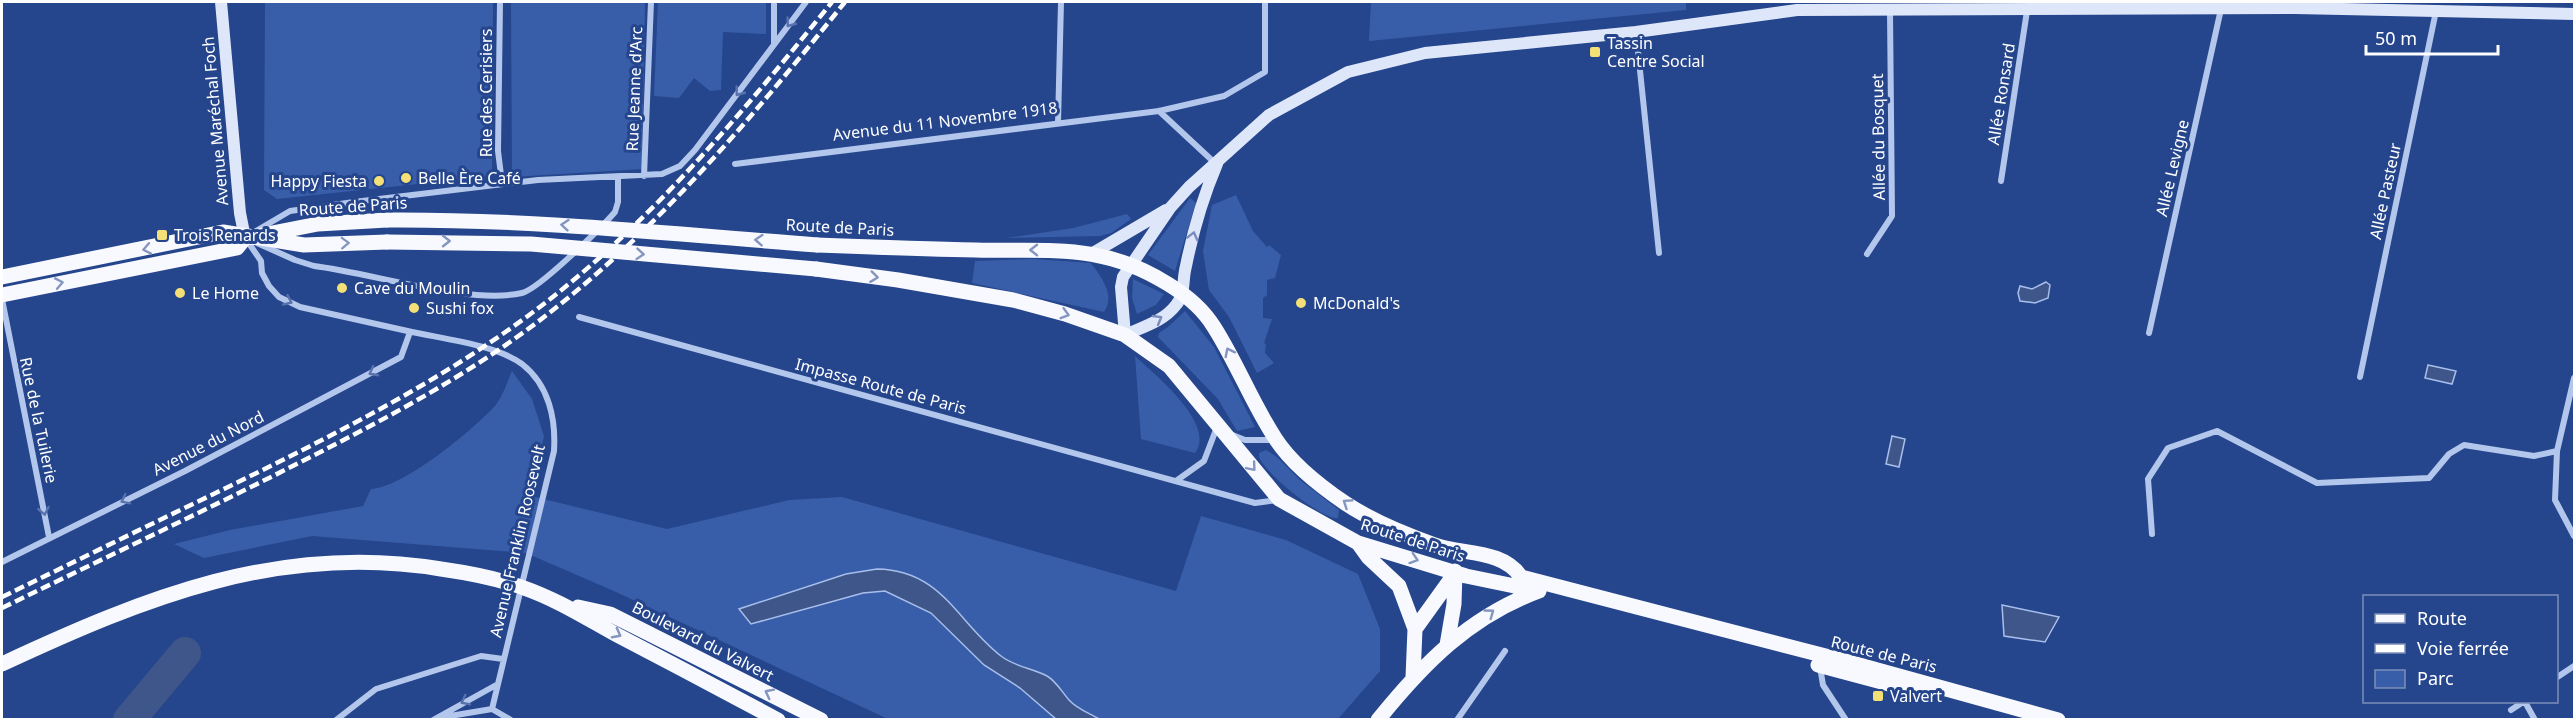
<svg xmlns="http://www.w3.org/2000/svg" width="2576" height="721" font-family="'Noto Sans',sans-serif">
	<rect width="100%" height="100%" fill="#25458c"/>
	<path fill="#395ea9" d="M 265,2 L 493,2 L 492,176 L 277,199 L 264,190 Z
		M 511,2 L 645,2 L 642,169 L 512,177 Z
		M 658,2 L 766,2 L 766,34 L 723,32 L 721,90 L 710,91 L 694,78 L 679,98 L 654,96 Z
		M 1371,2 L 1686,2 L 1686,10 L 1369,41 Z
		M 1236,195 L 1253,231 L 1267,247 L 1269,245 L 1281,255 L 1275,278 L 1267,280 L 1267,295 L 1263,298 L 1263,318 L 1272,319 L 1264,343 L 1266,344 L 1265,353 L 1274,363 L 1257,373 L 1229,317 L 1209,290 L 1203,251 L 1212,205 Z
		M 1190,198 L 1196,203 L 1175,271 L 1148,255 Z
		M 1127,214 L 1131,219 L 1111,233 L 1100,236 L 1007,238 L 1073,228 Z
		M 1034,259 L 1091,263 C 1101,277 1116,295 1104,312 L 972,283 L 975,261 Z
		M 1133,279 L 1164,294 L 1156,305 L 1137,314 L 1132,298 Z
		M 1185,311 L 1214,347 L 1255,427 L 1237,431 L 1218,399 L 1158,337 L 1159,333 L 1168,327 Z
		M 1135,356 C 1154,374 1217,424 1195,453 L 1141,439 Z
		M 512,371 L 532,399 L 544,436 L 531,496 L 667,529 L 789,500 L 842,497 L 1176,591 L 1201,516 L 1286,540 L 1358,574 L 1380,629 L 1380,671 L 1338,719 L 888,719 L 616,592 L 526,553 L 312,536 L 204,558 L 174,544 L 230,530 L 363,506 L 371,489 C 404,487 469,433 493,408 C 502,399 507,382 512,371 Z
		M 1266,450 L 1277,457 L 1300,480 L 1339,510 L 1338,518 C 1323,521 1264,472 1259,457 L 1259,453 Z"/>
	<path fill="#3e5689" stroke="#a8bfeb" stroke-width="1.5" d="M 2046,282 L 2050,285 L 2048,298 L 2035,303 L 2020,301 L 2018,293 L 2020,286 L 2032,289 Z
		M 2428,365 L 2456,371 L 2452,384 L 2425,378 Z
		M 1892,436 L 1905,439 L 1899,467 L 1886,464 Z
		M 877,569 C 942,570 957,622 1001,656 C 1015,667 1032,668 1047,676 C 1056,681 1062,692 1069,700 C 1077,709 1089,713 1099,719 L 1056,719 L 1020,688 L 984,665 L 931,613 L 885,591 L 863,593 L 751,624 L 739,609 L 846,574 Z
		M 2002,605 L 2059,617 L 2045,642 L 2004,636 Z"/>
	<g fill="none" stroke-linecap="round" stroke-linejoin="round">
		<path stroke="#3e5689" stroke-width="32" d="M 129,720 L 185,653"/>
		<path stroke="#b3c6eb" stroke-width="6" d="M 500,2 L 498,151 L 502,183
			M 1636,32 L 1659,253
			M 774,44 L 774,2
			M 1159,111 L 1216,164
			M 1058,123 L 1061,2
			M 735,164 L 1159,111 L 1224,96 L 1265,72 L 1265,2
			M 644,176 L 651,2
			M 2001,181 L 2027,11
			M 256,231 L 290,211 L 354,202 L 538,180 L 662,174 L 680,166 L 695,150 L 806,2
			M 246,239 L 261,261 L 262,273 L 269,286 L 279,297 L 300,307 C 337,315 375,324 412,332 C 444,339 496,345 522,364 C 549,385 556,419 554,451 L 492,709
			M 257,243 L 295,260 L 314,266 C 372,273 469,305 522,293 C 539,289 602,227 615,212 L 618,202 L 618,177
			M 1867,254 L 1892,216 L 1890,12
			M 2,299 L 49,537
			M 579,317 L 1255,503 L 1278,500
			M 2149,333 L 2221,9
			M 2360,377 L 2436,11
			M 1230,434 L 1245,440 L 1273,440
			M 2557,451 L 2574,378
			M 1176,481 L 1204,461 L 1217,427
			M 2152,534 L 2148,479 L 2168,448 L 2217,431 L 2317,483 L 2429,478 L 2449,454 L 2464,445 L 2534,456 L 2557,451 L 2555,500 L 2574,536
			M 2,562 L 185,471 L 401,357 L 410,332
			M 1820,667 L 1823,685 L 1846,720
			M 2556,678 L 2574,666
			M 2525,702 L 2535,720
			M 492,709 L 511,720
			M 2511,710 L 2523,702
			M 438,718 L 492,709
			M 336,720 L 376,689 L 481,656 L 503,659
			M 433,720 L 498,684
			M 1457,720 L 1505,651"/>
		<path stroke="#dee6f9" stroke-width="12" d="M 221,2 L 240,213 L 245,238
			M 1217,164 C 1203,197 1193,231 1186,266 C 1182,280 1186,293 1176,305 C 1164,321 1143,327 1125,335 L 1121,287 L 1123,277 L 1170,208 L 1189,187 L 1269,115 L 1348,72 L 1425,53 L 1636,32 L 1797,10 L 2295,8 L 2574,14
			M 1093,253 L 1166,210"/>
		<path stroke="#f8f9fe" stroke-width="15" d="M 262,235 L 318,224 L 387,220
			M 817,245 C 870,247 923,249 976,250 C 1050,252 1101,242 1168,284 C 1186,295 1203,309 1214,327 C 1237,363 1252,403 1275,438 C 1291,463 1320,486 1345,503 C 1372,521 1404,534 1435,545 C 1462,555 1503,549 1521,577 L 1845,661 L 2058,720
			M 816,269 L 898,280 L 1013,300 L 1065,314 L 1125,335 L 1169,366 L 1279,499 L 1358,543 L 1466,576 L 1534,590
			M 2,277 L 223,232 L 304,245 L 387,242
			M 2,295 L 237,248 L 245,238
			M 1358,543 L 1368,557 L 1399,586 L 1415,629
			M 578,607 L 610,614 L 821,720
			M 1447,645 L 1454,604 L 1455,571
			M 2,664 C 144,598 280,542 441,569 C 469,573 497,578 524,588 C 558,600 586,618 617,635 C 671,663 724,691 778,720
			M 1818,665 L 1923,693
			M 1413,677 L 1415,629 L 1456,572
			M 1378,720 C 1423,664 1470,616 1539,591"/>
		<path stroke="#fff" stroke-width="4.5" stroke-dasharray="10 4.5" stroke-linecap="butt" d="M 2,597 C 76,561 151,524 226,488 C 340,432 454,375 554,296 C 661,211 746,108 832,2
			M 2,608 C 92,564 183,521 273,476 C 374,425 475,374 563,302 C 671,215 758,110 845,2"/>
		<path stroke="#f8f9fe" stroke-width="15" d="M 387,220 C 531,219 674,234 817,245
			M 387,242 L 531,244 L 816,269"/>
	</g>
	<defs><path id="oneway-chevron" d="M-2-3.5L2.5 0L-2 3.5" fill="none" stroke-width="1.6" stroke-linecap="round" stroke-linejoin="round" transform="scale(1.5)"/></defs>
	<g stroke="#5772ad">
		<use href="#oneway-chevron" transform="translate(790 23) rotate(127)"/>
		<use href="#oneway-chevron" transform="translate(739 92) rotate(127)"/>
		<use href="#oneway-chevron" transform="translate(288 301) rotate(25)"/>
		<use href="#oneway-chevron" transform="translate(373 372) rotate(152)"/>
		<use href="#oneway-chevron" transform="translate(125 500) rotate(154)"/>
		<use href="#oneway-chevron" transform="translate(44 511) rotate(79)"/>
		<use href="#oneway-chevron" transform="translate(465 701) rotate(153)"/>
	</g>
	<g stroke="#8496bf">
		<use href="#oneway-chevron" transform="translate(565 225) rotate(-175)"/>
		<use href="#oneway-chevron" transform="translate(759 240) rotate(-176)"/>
		<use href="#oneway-chevron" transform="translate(446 241)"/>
		<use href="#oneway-chevron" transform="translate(345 243) rotate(-2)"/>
		<use href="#oneway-chevron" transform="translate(147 249) rotate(169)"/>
		<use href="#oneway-chevron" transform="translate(1034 250) rotate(180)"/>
		<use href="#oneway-chevron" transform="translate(640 254) rotate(5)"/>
		<use href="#oneway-chevron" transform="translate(874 277) rotate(7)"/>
		<use href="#oneway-chevron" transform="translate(59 283) rotate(-11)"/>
		<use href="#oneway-chevron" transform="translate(1065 314) rotate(16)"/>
		<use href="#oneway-chevron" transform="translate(1229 352) rotate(-117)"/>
		<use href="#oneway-chevron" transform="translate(1252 467) rotate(50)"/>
		<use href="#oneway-chevron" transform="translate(1347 503) rotate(-146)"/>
		<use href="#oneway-chevron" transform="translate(1414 559) rotate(18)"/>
		<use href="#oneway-chevron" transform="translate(1490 613) rotate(-36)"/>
		<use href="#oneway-chevron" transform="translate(617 634) rotate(28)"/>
		<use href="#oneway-chevron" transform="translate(769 693) rotate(-153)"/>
	</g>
	<g stroke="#788dbd">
		<use href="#oneway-chevron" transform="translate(1193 236) rotate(-76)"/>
		<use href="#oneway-chevron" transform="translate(1158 319) rotate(-30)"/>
	</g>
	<g fill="#f5e077" stroke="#25458c" stroke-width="2">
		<rect x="1589" y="46" width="12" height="12" rx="3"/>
		<circle cx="406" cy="178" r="6"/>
		<circle cx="379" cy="181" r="6"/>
		<rect x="156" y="229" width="12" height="12" rx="3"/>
		<circle cx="342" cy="288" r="6"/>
		<circle cx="180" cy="293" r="6"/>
		<circle cx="1301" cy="303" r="6"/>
		<circle cx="414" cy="308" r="6"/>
		<rect x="1872" y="690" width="12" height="12" rx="3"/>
	</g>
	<g text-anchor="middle" stroke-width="6" stroke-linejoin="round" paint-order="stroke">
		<g font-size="16" fill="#fff" stroke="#25458c" text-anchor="start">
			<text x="1607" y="49">Tassin<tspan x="1607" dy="18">Centre Social</tspan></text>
			<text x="418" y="184">Belle Ère Café</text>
			<text x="367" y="187" text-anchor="end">Happy Fiesta</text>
			<text x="174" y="241">Trois Renards</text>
			<text x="354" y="294">Cave du Moulin</text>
			<text x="192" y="299">Le Home</text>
			<text x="1313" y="309">McDonald's</text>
			<text x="426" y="314">Sushi fox</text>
			<text x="1890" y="702">Valvert</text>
		</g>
		<g font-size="16" fill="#fff" stroke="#25458c">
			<text transform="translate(634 89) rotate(-88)" y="6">Rue Jeanne d'Arc</text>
			<text transform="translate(486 93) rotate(-90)" y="6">Rue des Cerisiers</text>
			<text transform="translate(2001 94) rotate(-81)" y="6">Allée Ronsard</text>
			<text transform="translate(215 121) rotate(-95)" y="6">Avenue Maréchal Foch</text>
			<text transform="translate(945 121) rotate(-7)" y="6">Avenue du 11 Novembre 1918</text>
			<text transform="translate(1878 137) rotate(-91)" y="6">Allée du Bosquet</text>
			<text transform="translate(2172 168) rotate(-77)" y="6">Allée Levigne</text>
			<text transform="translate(2385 191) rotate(-78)" y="6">Allée Pasteur</text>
			<text transform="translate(353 206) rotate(-4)" y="6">Route de Paris</text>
			<text transform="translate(840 227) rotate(3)" y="6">Route de Paris</text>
			<text transform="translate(881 386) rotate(15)" y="6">Impasse Route de Paris</text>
			<text transform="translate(39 420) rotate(78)" y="6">Rue de la Tuilerie</text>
			<text transform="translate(208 443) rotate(-27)" y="6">Avenue du Nord</text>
			<text transform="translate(1413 540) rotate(18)" y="6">Route de Paris</text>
			<text transform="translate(517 541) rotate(-77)" y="6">Avenue Franklin Roosevelt</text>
			<text transform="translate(703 641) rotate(27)" y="6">Boulevard du Valvert</text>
			<text transform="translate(1884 654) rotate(14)" y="6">Route de Paris</text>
		</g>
	</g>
	<rect width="2576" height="721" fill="none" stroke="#ffffff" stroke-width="6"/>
	<rect x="2363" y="595" width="195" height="108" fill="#25458c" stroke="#7c8fba" stroke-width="1.5"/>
	<rect x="2375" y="614" width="30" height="9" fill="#f8f9fe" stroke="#7c8fba" stroke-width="1.5"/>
	<text x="2417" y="625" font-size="18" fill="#ffffff">Route</text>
	<rect x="2375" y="644" width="30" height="9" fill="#ffffff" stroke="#7c8fba" stroke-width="1.5"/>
	<text x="2417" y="655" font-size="18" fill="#ffffff">Voie ferrée</text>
	<rect x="2375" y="670" width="30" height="18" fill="#395ea9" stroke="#7c8fba" stroke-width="1.5"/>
	<text x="2417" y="685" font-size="18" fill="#ffffff">Parc</text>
	<path d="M2366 45v9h132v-9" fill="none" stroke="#ffffff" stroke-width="3"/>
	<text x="2375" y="45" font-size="18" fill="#ffffff" stroke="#25458c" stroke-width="4.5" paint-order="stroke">50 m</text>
</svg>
